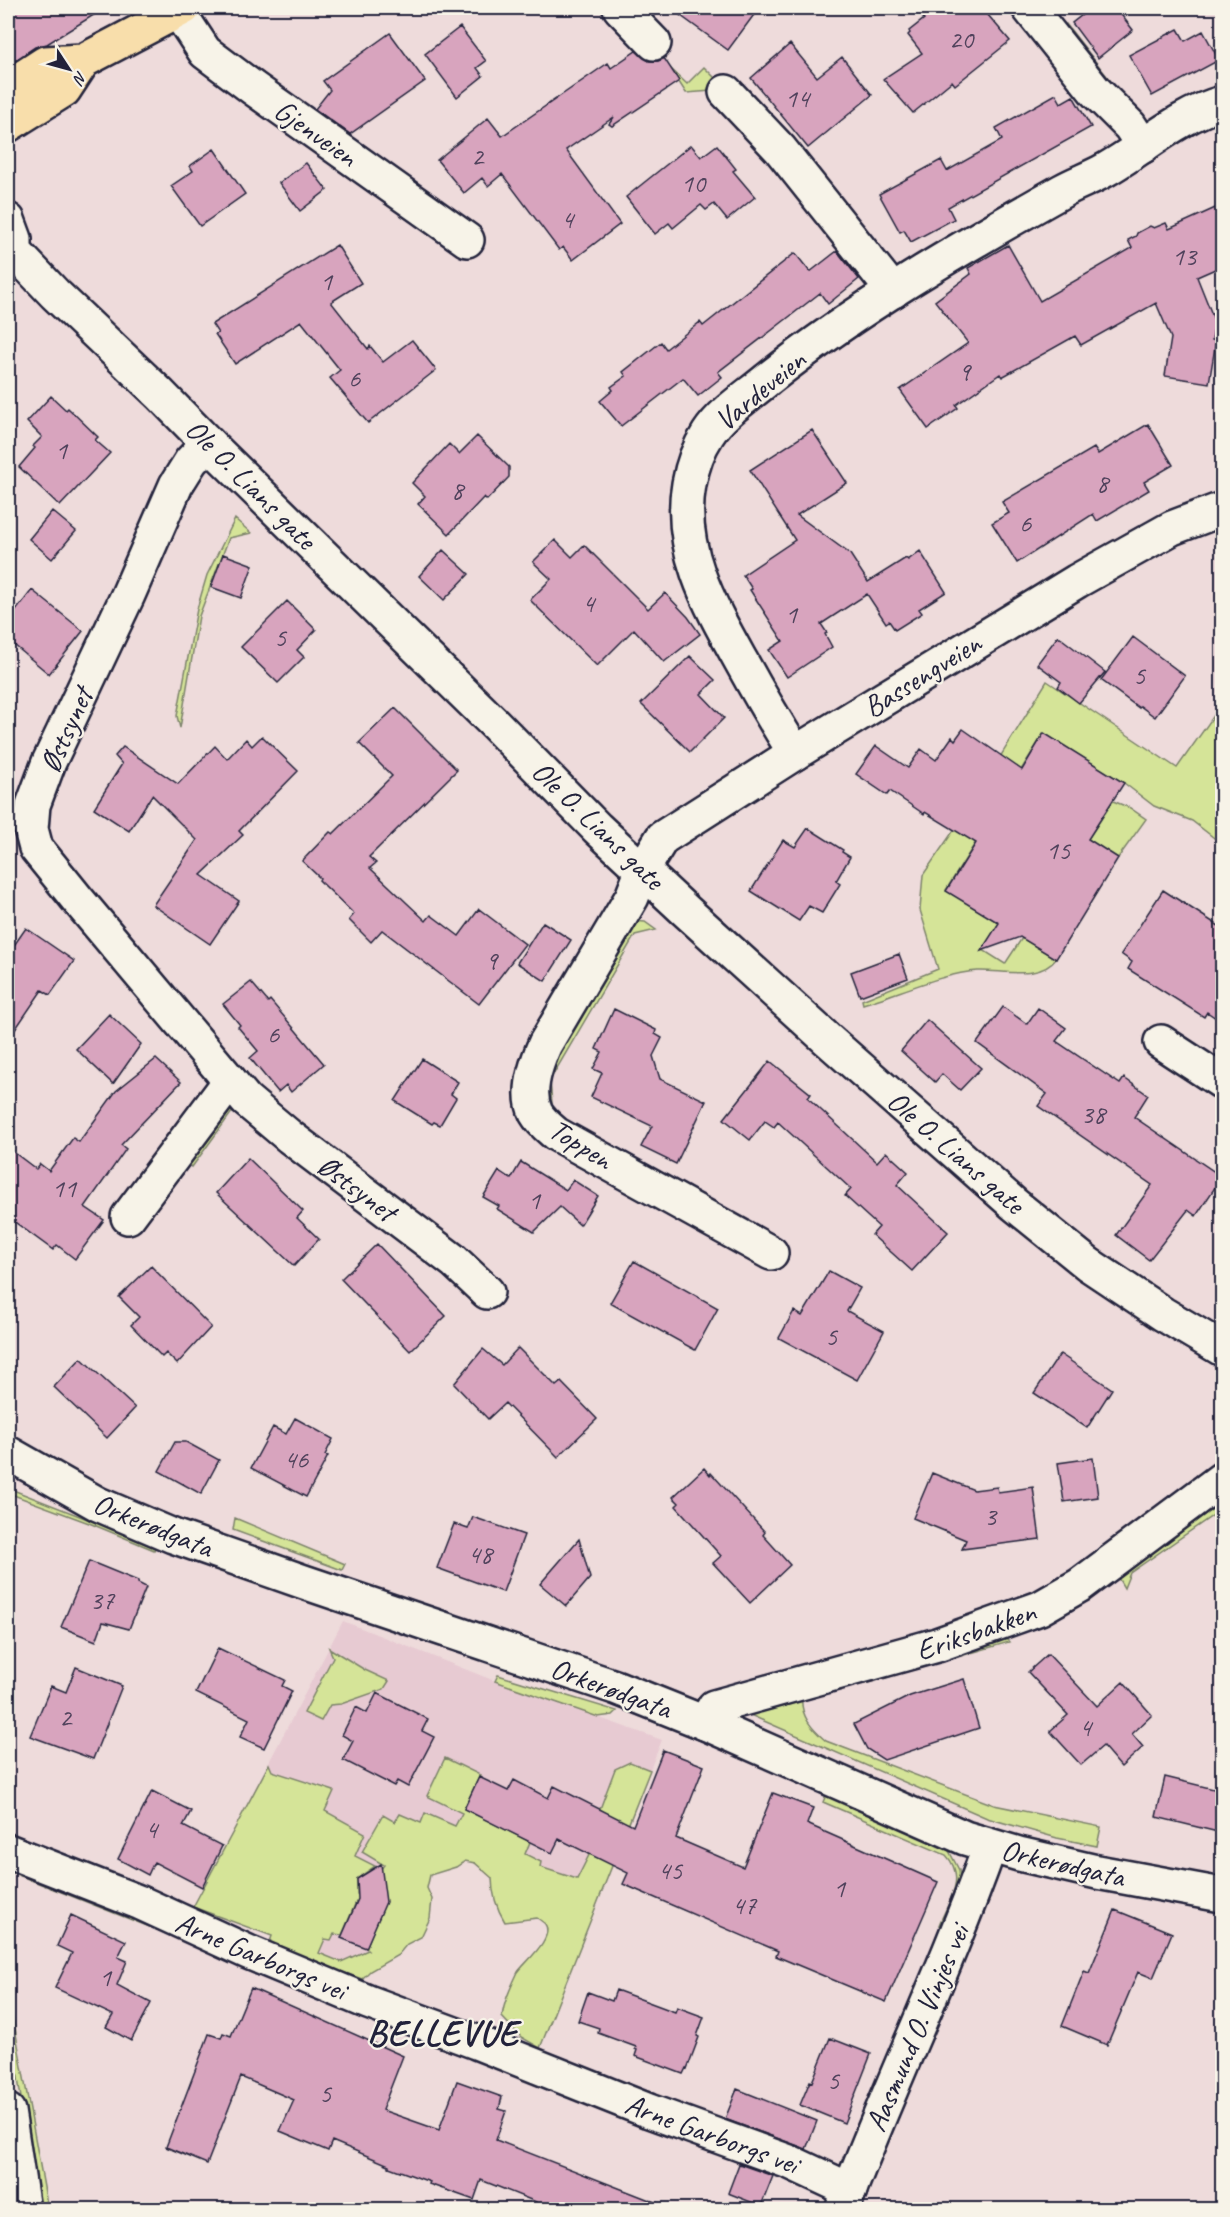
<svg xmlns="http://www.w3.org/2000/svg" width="1230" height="2217" font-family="Caveat,sans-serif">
	<rect width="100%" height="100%" fill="#eedbdb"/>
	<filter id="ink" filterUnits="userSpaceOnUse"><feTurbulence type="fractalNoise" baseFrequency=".0167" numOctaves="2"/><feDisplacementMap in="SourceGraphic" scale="12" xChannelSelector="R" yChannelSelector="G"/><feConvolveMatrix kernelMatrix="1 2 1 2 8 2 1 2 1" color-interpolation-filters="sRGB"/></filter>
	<g filter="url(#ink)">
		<path fill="#e7cad2" d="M 343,1621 L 495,1681 L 662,1740 L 598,1897 L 421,1823 L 369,1949 L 341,1962 L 193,1907 Z"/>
		<path fill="#d5e498" stroke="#7c836a" stroke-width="1.5" fill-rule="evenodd" d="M 1066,24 L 1117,89 L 1112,94 L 1062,28 Z
			M 704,67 L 719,82 L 712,91 L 686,93 L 670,68 L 687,84 Z
			M 235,519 L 251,533 L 229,538 L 199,616 L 180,728 L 177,716 L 197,609 L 207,575 Z
			M 1047,681 L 1177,768 L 1222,704 L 1222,844 L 1192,821 L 1154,806 L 1124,783 L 1044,733 L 946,890 L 999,923 L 983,950 L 1005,964 L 1022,938 L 1056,959 C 1040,981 1003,970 978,971 C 943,973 898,994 863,1004 L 862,1000 L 938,969 L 920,910 L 923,875 L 963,817 Z
			M 1113,801 L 1130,808 L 1146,819 L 1118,858 L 1088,839 Z
			M 634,921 L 645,922 L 656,930 L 635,935 L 550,1080 L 553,1115 L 545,1110 L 546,1071 Z
			M 233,1107 L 331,1188 L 232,1112 L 192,1167 L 187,1162 L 224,1114 Z
			M 8,1488 L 156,1546 L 154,1550 L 89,1523 L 8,1493 Z
			M 1222,1493 L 1222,1509 L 1130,1573 L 1124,1588 L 1118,1578 L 1165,1535 Z
			M 235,1518 L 345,1564 L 342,1570 L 233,1530 Z
			M 1004,1637 L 1009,1642 L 865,1684 L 860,1678 Z
			M 329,1648 L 365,1670 L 389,1681 L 384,1689 L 341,1704 L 330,1705 L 321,1721 L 304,1713 L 333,1657 Z
			M 498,1675 L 617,1711 L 613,1715 L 598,1717 L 495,1681 Z
			M 802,1697 C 800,1716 812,1729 826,1741 L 994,1805 L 1101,1827 L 1097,1846 L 1057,1838 L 987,1818 L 750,1715 L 756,1707 Z
			M 445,1758 L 480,1775 L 464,1809 L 530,1842 L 525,1854 L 541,1862 L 540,1867 L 577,1879 L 609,1815 L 600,1809 L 615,1769 L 630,1762 L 650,1770 L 540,2048 L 521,2037 L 502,2017 C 504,2001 511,1987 518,1972 C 524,1963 555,1938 545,1924 C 543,1922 540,1920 537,1918 L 505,1922 C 497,1909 492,1894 492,1878 L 475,1863 L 465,1861 L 456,1867 L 430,1875 L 427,1888 L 432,1899 L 430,1918 L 421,1937 L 407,1944 L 398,1955 L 370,1971 L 362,1979 L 289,1953 L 270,1942 L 272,1936 L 193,1907 L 269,1764 L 272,1771 L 334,1791 L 325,1811 L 365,1833 L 355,1856 L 375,1866 L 357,1879 L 357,1894 L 371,1901 L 377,1874 L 384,1865 L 362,1852 L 383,1815 L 395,1822 L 400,1814 L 421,1823 L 425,1813 L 455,1826 L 462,1813 L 427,1796 ZM 356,1902 L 381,1911 L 366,1948 L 368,1950 L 341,1962 L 319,1953 L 325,1939 L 331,1940 L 334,1934 L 342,1935 Z
			M 826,1795 L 948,1849 L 959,1870 L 960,1884 L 948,1923 L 939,1925 C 949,1900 967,1878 946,1855 L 823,1802 Z
			M 8,1866 L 158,1926 L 162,1932 L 8,1871 Z
			M 8,1990 L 48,2209 L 38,2209 L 8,2013 Z"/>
		<path fill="#d8a4be" stroke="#22223b" stroke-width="1.5" d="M 8,8 L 105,8 L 47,44 L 35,47 L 8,65 Z
			M 670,8 L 759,8 L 728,50 Z
			M 916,8 L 982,8 L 1010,41 L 955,85 L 952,81 L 913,113 L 883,79 L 922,53 L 908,35 L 910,33 L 909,31 L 924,19 Z
			M 1091,8 L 1116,8 L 1133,30 L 1098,58 L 1072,23 Z
			M 460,27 L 486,61 L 477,68 L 483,76 L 457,97 L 425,54 Z
			M 1178,29 L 1185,41 L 1203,31 L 1219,60 L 1152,96 L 1129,55 Z
			M 390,33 L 425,81 L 350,134 L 315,109 L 330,90 L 323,81 Z
			M 790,44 L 817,77 L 842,57 L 872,95 L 808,148 L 751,78 Z
			M 636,51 L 649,61 L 658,61 L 664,58 L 679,81 L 612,126 L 609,124 L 614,117 L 566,150 L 620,224 L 573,260 L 563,247 L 559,250 L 502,174 L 488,186 L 482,178 L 464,193 L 437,160 L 488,118 L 502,136 L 608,63 L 611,68 Z
			M 1056,94 L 1061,103 L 1073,96 L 1091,127 L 948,207 L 954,219 L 911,242 L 904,230 L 900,232 L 879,194 L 941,160 L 947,171 L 1002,140 L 996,128 Z
			M 691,145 L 701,157 L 717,145 L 736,169 L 733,171 L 755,197 L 727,220 L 714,204 L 706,210 L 701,205 L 673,228 L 669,223 L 655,234 L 626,197 Z
			M 214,149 L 245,194 L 200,226 L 171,186 L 193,171 L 190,166 Z
			M 306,163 L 327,190 L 300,211 L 279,183 Z
			M 1222,205 L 1222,266 L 1197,277 L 1215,322 L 1212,340 L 1216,341 L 1209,383 L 1165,376 L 1171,338 L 1156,303 L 1081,345 L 1075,336 L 1002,377 L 1000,374 L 956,405 L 958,408 L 928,429 L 900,390 L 968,343 L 935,301 L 971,274 L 968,268 L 1008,245 L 1040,301 L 1132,248 L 1128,240 L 1136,236 L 1137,233 L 1150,226 L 1154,228 L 1166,223 L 1169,229 Z
			M 337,245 L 361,283 L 331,302 L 368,349 L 370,346 L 383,362 L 412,340 L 436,370 L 368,423 L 330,378 L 340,370 L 301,321 L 235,364 L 215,334 L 218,333 L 212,324 Z
			M 837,251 L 859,279 L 828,304 L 820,293 L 718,372 L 722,377 L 698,396 L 683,378 L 621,426 L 600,401 L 613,390 L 611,387 L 626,376 L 623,372 L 661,342 L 666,349 L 700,322 L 703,326 L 795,253 L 810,272 Z
			M 51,396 L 66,410 L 68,408 L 98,437 L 95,440 L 110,453 L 60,506 L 19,467 L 35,448 L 33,446 L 42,437 L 27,422 Z
			M 1148,424 L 1173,465 L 1144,482 L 1149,490 L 1097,521 L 1093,514 L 1017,563 L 992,523 L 1009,513 L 1002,502 L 1094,448 L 1098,454 Z
			M 812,430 L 847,483 L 797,515 L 850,554 L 868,582 L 906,558 L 908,560 L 920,551 L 946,592 L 919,609 L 922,613 L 895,630 L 889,621 L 886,623 L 867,594 L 821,624 L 827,633 L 825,634 L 832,647 L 787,677 L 769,650 L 783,641 L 750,590 L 752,589 L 743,575 L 795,540 L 750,470 Z
			M 477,436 L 509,467 L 509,477 L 487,500 L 484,497 L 449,534 L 418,504 L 425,496 L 412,483 L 449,444 L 459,454 Z
			M 52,511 L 76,531 L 52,559 L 29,539 Z
			M 555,540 L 572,557 L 584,545 L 648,609 L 665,593 L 688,617 L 700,634 L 664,662 L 634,629 L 597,666 L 530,600 L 551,579 L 533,562 Z
			M 443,550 L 469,574 L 444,600 L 419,576 Z
			M 223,554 L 253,565 L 241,598 L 211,587 Z
			M 32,590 L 83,631 L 49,674 L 8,640 L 8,621 Z
			M 287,601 L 316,630 L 297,650 L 304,657 L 278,683 L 241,647 Z
			M 1058,636 L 1105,672 L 1079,703 L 1058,687 L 1061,682 L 1037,664 Z
			M 1133,637 L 1185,676 L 1155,717 L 1140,706 L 1139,708 L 1101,680 Z
			M 690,656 L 715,680 L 701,694 L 724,718 L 690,752 L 641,704 Z
			M 395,708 L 457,770 L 369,857 L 376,863 L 370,868 L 426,921 L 431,915 L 459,936 L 479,909 L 525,944 L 479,1004 L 382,930 L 371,942 L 349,920 L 354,914 L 319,880 L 320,878 L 302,861 L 330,832 L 333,834 L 392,776 L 359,743 Z
			M 963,729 L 1022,770 L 1044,733 L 1124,783 L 1088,839 L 1118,858 L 1056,959 L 1020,937 L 981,951 L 999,923 L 946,891 L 976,843 L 925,812 L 924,814 L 890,791 L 887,795 L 856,774 L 876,746 L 908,768 L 921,749 L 936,760 L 952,737 L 955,740 Z
			M 262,736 L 298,771 L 239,831 L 243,835 L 201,875 L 239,901 L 210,944 L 153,905 L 197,840 L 152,795 L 129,831 L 94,808 L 122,764 L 115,756 L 123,747 L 178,784 L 215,746 L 227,759 L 246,739 L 252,746 Z
			M 808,828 L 843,850 L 842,852 L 850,857 L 836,881 L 840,884 L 822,913 L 809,906 L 799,921 L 751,891 L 783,840 L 795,847 Z
			M 1163,890 L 1222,928 L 1222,1022 L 1207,1012 L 1204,1017 L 1128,969 L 1132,962 L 1121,954 Z
			M 543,922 L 571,940 L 545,981 L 517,963 Z
			M 26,928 L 74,961 L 50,995 L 42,990 L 8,1040 L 8,954 Z
			M 899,954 L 908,978 L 860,996 L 851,972 Z
			M 251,982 L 268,1002 L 270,1000 L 324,1064 L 291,1092 L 286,1085 L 278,1092 L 250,1058 L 258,1051 L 238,1027 L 240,1025 L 223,1004 Z
			M 1003,1007 L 1027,1024 L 1038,1008 L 1066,1028 L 1056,1041 L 1120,1084 L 1124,1078 L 1148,1095 L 1134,1117 L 1222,1177 L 1196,1216 L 1188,1210 L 1149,1260 L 1116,1235 L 1152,1185 L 1038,1106 L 1047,1094 L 977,1043 Z
			M 614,1009 L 656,1030 L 655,1034 L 662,1038 L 653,1056 L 660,1079 L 706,1101 L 676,1164 L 641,1147 L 652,1126 L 591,1097 L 602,1073 L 593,1069 L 602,1052 L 596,1049 Z
			M 109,1014 L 141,1044 L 113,1084 L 76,1049 Z
			M 927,1020 L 981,1068 L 960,1090 L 942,1074 L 935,1082 L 901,1051 Z
			M 156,1059 L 181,1082 L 121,1145 L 126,1149 L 85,1207 L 104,1220 L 75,1259 L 57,1245 L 53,1250 L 8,1217 L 8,1148 L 36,1169 L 40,1164 L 49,1171 L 73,1138 L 79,1142 L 116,1091 Z
			M 422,1059 L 458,1082 L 451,1094 L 456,1098 L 440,1125 L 434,1122 L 432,1124 L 395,1101 Z
			M 770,1061 L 811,1094 L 808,1098 L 877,1162 L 886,1152 L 908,1172 L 897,1185 L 948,1232 L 912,1271 L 872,1235 L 879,1227 L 845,1196 L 851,1189 L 778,1122 L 774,1127 L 765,1121 L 750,1140 L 724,1119 Z
			M 248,1158 L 303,1211 L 297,1218 L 319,1239 L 294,1266 L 216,1193 Z
			M 521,1162 L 566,1190 L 573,1180 L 598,1196 L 580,1225 L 560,1207 L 534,1232 L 497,1209 L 499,1206 L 483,1197 L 499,1171 L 511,1179 Z
			M 377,1244 L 446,1316 L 410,1351 L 341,1279 Z
			M 634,1261 L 718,1308 L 695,1350 L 610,1303 Z
			M 151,1266 L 211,1327 L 177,1364 L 166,1353 L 162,1357 L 131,1325 L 139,1317 L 119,1297 Z
			M 829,1271 L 860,1288 L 847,1311 L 884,1331 L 857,1380 L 779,1338 L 794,1311 L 802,1316 Z
			M 518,1348 L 556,1386 L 561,1382 L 597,1419 L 558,1457 L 505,1403 L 488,1419 L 454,1384 L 483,1349 L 502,1365 Z
			M 1060,1354 L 1112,1389 L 1087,1428 L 1034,1393 Z
			M 81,1358 L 135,1408 L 107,1438 L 54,1387 Z
			M 295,1418 L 333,1439 L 325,1455 L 328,1456 L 306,1497 L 251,1468 L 273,1427 L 286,1434 Z
			M 175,1442 L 186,1442 L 219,1460 L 201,1494 L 159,1471 Z
			M 1093,1458 L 1098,1497 L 1064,1502 L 1058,1463 Z
			M 704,1468 L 710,1475 L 711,1473 L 765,1532 L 763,1535 L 790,1565 L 750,1603 L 713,1563 L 721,1556 L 676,1506 L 679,1503 L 673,1497 Z
			M 932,1473 L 974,1490 L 997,1487 L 998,1492 L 1033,1487 L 1040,1539 L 962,1549 L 966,1540 L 913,1518 Z
			M 473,1517 L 524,1535 L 503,1592 L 437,1568 L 454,1524 L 468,1529 Z
			M 579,1539 L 590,1578 L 566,1606 L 540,1584 Z
			M 89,1561 L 138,1581 L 138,1583 L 146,1587 L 129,1629 L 103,1622 L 96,1641 L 61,1627 Z
			M 218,1648 L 285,1680 L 282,1686 L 292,1691 L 264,1748 L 240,1737 L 249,1719 L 196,1693 Z
			M 1048,1654 L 1097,1706 L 1123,1682 L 1152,1715 L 1132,1734 L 1143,1747 L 1121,1767 L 1103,1746 L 1081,1765 L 1050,1731 L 1068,1715 L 1028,1672 Z
			M 76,1667 L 122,1686 L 93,1759 L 30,1736 L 51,1686 L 66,1692 Z
			M 964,1679 L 979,1728 L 884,1760 L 867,1749 L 854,1724 L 910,1696 Z
			M 377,1693 L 428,1719 L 422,1731 L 434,1737 L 408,1787 L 397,1781 L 394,1786 L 343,1760 L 353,1741 L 342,1735 L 356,1707 L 367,1713 Z
			M 663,1750 L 704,1766 L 676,1838 L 743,1867 L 773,1793 L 813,1808 L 807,1824 L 938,1882 L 886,2002 L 776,1956 L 778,1951 L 623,1884 L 628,1873 L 559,1839 L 552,1853 L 464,1809 L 479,1777 L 508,1791 L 514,1780 L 548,1798 L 554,1786 L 633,1826 Z
			M 1165,1777 L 1222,1791 L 1222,1833 L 1156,1817 Z
			M 152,1791 L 191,1811 L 183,1826 L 222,1846 L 202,1887 L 154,1862 L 148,1875 L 118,1859 Z
			M 381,1864 L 386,1902 L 366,1948 L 341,1938 L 358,1899 L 357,1879 Z
			M 1115,1910 L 1172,1933 L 1153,1978 L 1138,1972 L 1107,2045 L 1062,2026 L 1084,1971 L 1089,1973 Z
			M 71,1915 L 126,1941 L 118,1957 L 127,1961 L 117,1985 L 151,2003 L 131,2041 L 106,2027 L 113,2015 L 55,1988 L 72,1953 L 57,1946 Z
			M 251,1988 L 403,2056 L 382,2110 L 439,2130 L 457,2081 L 502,2097 L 499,2109 L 506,2111 L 496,2140 L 670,2208 L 669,2210 L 533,2210 L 536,2202 L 481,2180 L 474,2200 L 429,2184 L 430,2182 L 389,2167 L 389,2165 L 332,2141 L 328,2151 L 280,2131 L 294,2100 L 241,2077 L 207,2164 L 166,2147 L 209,2034 L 221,2038 L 223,2033 L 231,2036 Z
			M 616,1990 L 675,2012 L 677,2007 L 704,2017 L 697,2036 L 699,2037 L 687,2069 L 686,2068 L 683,2074 L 635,2056 L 637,2050 L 635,2049 L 636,2047 L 598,2033 L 599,2028 L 578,2021 L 588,1992 L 612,2001 Z
			M 830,2038 L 871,2054 L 844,2123 L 800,2105 L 810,2081 L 812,2082 Z
			M 737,2089 L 817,2121 L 806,2149 L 725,2119 Z
			M 739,2164 L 773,2176 L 761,2206 L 728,2193 Z"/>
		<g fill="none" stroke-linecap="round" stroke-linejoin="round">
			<defs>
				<g id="minor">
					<path d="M 620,8 L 654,43"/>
					<path d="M 1029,8 L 1095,91 L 1130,126 L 1143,146"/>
					<path d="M 178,11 L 205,52 L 253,88 L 467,240"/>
					<path d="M 726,92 L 780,149 L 893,291"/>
					<path d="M 208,443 L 191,461 L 176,485 L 128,595 L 49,762 L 33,805 L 31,829 L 36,848 L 78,900 L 246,1100 L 290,1137 L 454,1261 L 487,1292"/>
					<path d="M 795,753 C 776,723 758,692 741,661 C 711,607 677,549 689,484 C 692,467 698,449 708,434 C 722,412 748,396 768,379 C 857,308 962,247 1062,191 C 1076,183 1091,178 1105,170 C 1144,148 1179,115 1222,103"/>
					<path d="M 1161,1042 L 1222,1082"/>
					<path d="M 128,1217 L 230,1081"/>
					<path d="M 771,1253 L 556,1134 C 549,1128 541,1122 536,1113 C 526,1093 536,1064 545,1044 L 632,897 L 643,869 L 662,838 L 795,753 L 1077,581 L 1172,528 L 1222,509"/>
					<path d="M 8,1453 L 98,1504 L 173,1536 L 304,1582 L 615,1687 L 705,1723 L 965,1838 L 1019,1854 L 1097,1872 L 1222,1895"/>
					<path id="s1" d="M 705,1723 L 714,1707 L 937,1645 L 1040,1608 L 1080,1585 L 1222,1479"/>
					<path id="s2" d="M 8,1851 L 141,1903 L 248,1952 L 368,2002 L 476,2042 L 649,2111 L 792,2163 L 850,2190"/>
					<path d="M 8,2111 L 23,2210"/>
					<path d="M 842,2210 C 889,2087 946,1969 990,1846"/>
				</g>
				<path id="tertiary" d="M 8,220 L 15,239 L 15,252
					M 8,251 L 15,252 L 55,294 L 160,394 L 208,443 L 494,723 L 597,828 L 686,911 L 827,1039 L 1015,1205 L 1088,1264 L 1163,1314 L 1222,1349"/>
				<path id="primary" d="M 8,87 L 45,63 L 83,61 L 184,8
					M 8,125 L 64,90 L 83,61"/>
			</defs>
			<use href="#minor" stroke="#22223b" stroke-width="38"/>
			<use href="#tertiary" stroke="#22223b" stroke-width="38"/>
			<use href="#primary" stroke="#22223b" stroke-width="38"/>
			<use href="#minor" stroke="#f7f3e8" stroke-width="33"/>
			<use href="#tertiary" stroke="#f7f3e8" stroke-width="33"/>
			<use href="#primary" stroke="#f8deab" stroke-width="33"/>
		</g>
	</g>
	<g text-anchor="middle" stroke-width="4.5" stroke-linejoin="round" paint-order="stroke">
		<g font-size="27" fill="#50425c">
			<text x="961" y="48">20</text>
			<text x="797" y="107">14</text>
			<text x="477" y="165">2</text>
			<text x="693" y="192">10</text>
			<text x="567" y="228">4</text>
			<text x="1184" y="265">13</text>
			<text x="326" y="290">1</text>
			<text x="964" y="380">9</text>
			<text x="354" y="387">6</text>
			<text x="61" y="459">1</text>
			<text x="1102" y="492">8</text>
			<text x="457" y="499">8</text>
			<text x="1025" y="532">6</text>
			<text x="588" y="612">4</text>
			<text x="791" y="623">1</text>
			<text x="280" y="646">5</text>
			<text x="1139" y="684">5</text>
			<text x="1058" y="859">15</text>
			<text x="491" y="969">9</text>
			<text x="273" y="1043">6</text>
			<text x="1093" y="1123">38</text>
			<text x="64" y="1197">11</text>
			<text x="534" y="1209">1</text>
			<text x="831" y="1345">5</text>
			<text x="296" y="1468">46</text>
			<text x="990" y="1525">3</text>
			<text x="480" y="1563">48</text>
			<text x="102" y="1609">37</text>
			<text x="65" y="1726">2</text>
			<text x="1085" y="1736">4</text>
			<text x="151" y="1838">4</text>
			<text x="670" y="1879">45</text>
			<text x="839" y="1897">1</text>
			<text x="744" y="1914">47</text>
			<text x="105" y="1986">1</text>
			<text x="833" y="2089">5</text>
			<text x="325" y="2102">5</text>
		</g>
		<g font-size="30" fill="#22223b" stroke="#f7f3e8">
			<text transform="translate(316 133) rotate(35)" y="10">Gjenveien</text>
			<text transform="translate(760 390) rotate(-40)" y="10">Vardeveien</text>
			<text transform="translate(251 484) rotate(45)" y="10">Ole O. Lians gate</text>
			<text transform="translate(922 675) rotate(-32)" y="10">Bassengveien</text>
			<text transform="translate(66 730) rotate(-66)" y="10">Østsynet</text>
			<text transform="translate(598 825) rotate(44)" y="10">Ole O. Lians gate</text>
			<text transform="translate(581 1144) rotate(32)" y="10">Toppen</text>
			<text transform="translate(956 1152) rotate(41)" y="10">Ole O. Lians gate</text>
			<text transform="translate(357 1188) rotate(37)" y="10">Østsynet</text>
			<text transform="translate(153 1525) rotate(22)" y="10">Orkerødgata</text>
			<text dy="10" stroke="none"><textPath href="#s1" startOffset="291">Eriksbakken</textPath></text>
			<text transform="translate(611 1688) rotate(20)" y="10">Orkerødgata</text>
			<text transform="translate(1063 1863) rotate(13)" y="10">Orkerødgata</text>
			<text transform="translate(261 1956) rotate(23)" y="10">Arne Garborgs vei</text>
			<text transform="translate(917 2028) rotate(-67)" y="10">Aasmund O. Vinjes vei</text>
			<text dy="10" stroke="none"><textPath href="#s2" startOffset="759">Arne Garborgs vei</textPath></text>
		</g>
		<g font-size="36" font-weight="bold" letter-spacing="1.5" fill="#22223b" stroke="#f7f3e8">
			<text x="443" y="2045">BELLEVUE</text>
		</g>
	</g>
	<rect width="1230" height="2217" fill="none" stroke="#f7f3e8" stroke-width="30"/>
	<rect x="15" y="15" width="1200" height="2187" fill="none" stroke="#22223b" stroke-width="2" filter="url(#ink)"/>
	<g transform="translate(69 69) rotate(126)" stroke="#f7f3e8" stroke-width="4.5" paint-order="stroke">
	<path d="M0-4.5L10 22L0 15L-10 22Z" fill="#22223b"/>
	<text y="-9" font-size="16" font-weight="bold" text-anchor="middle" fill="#22223b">N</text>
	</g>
</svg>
